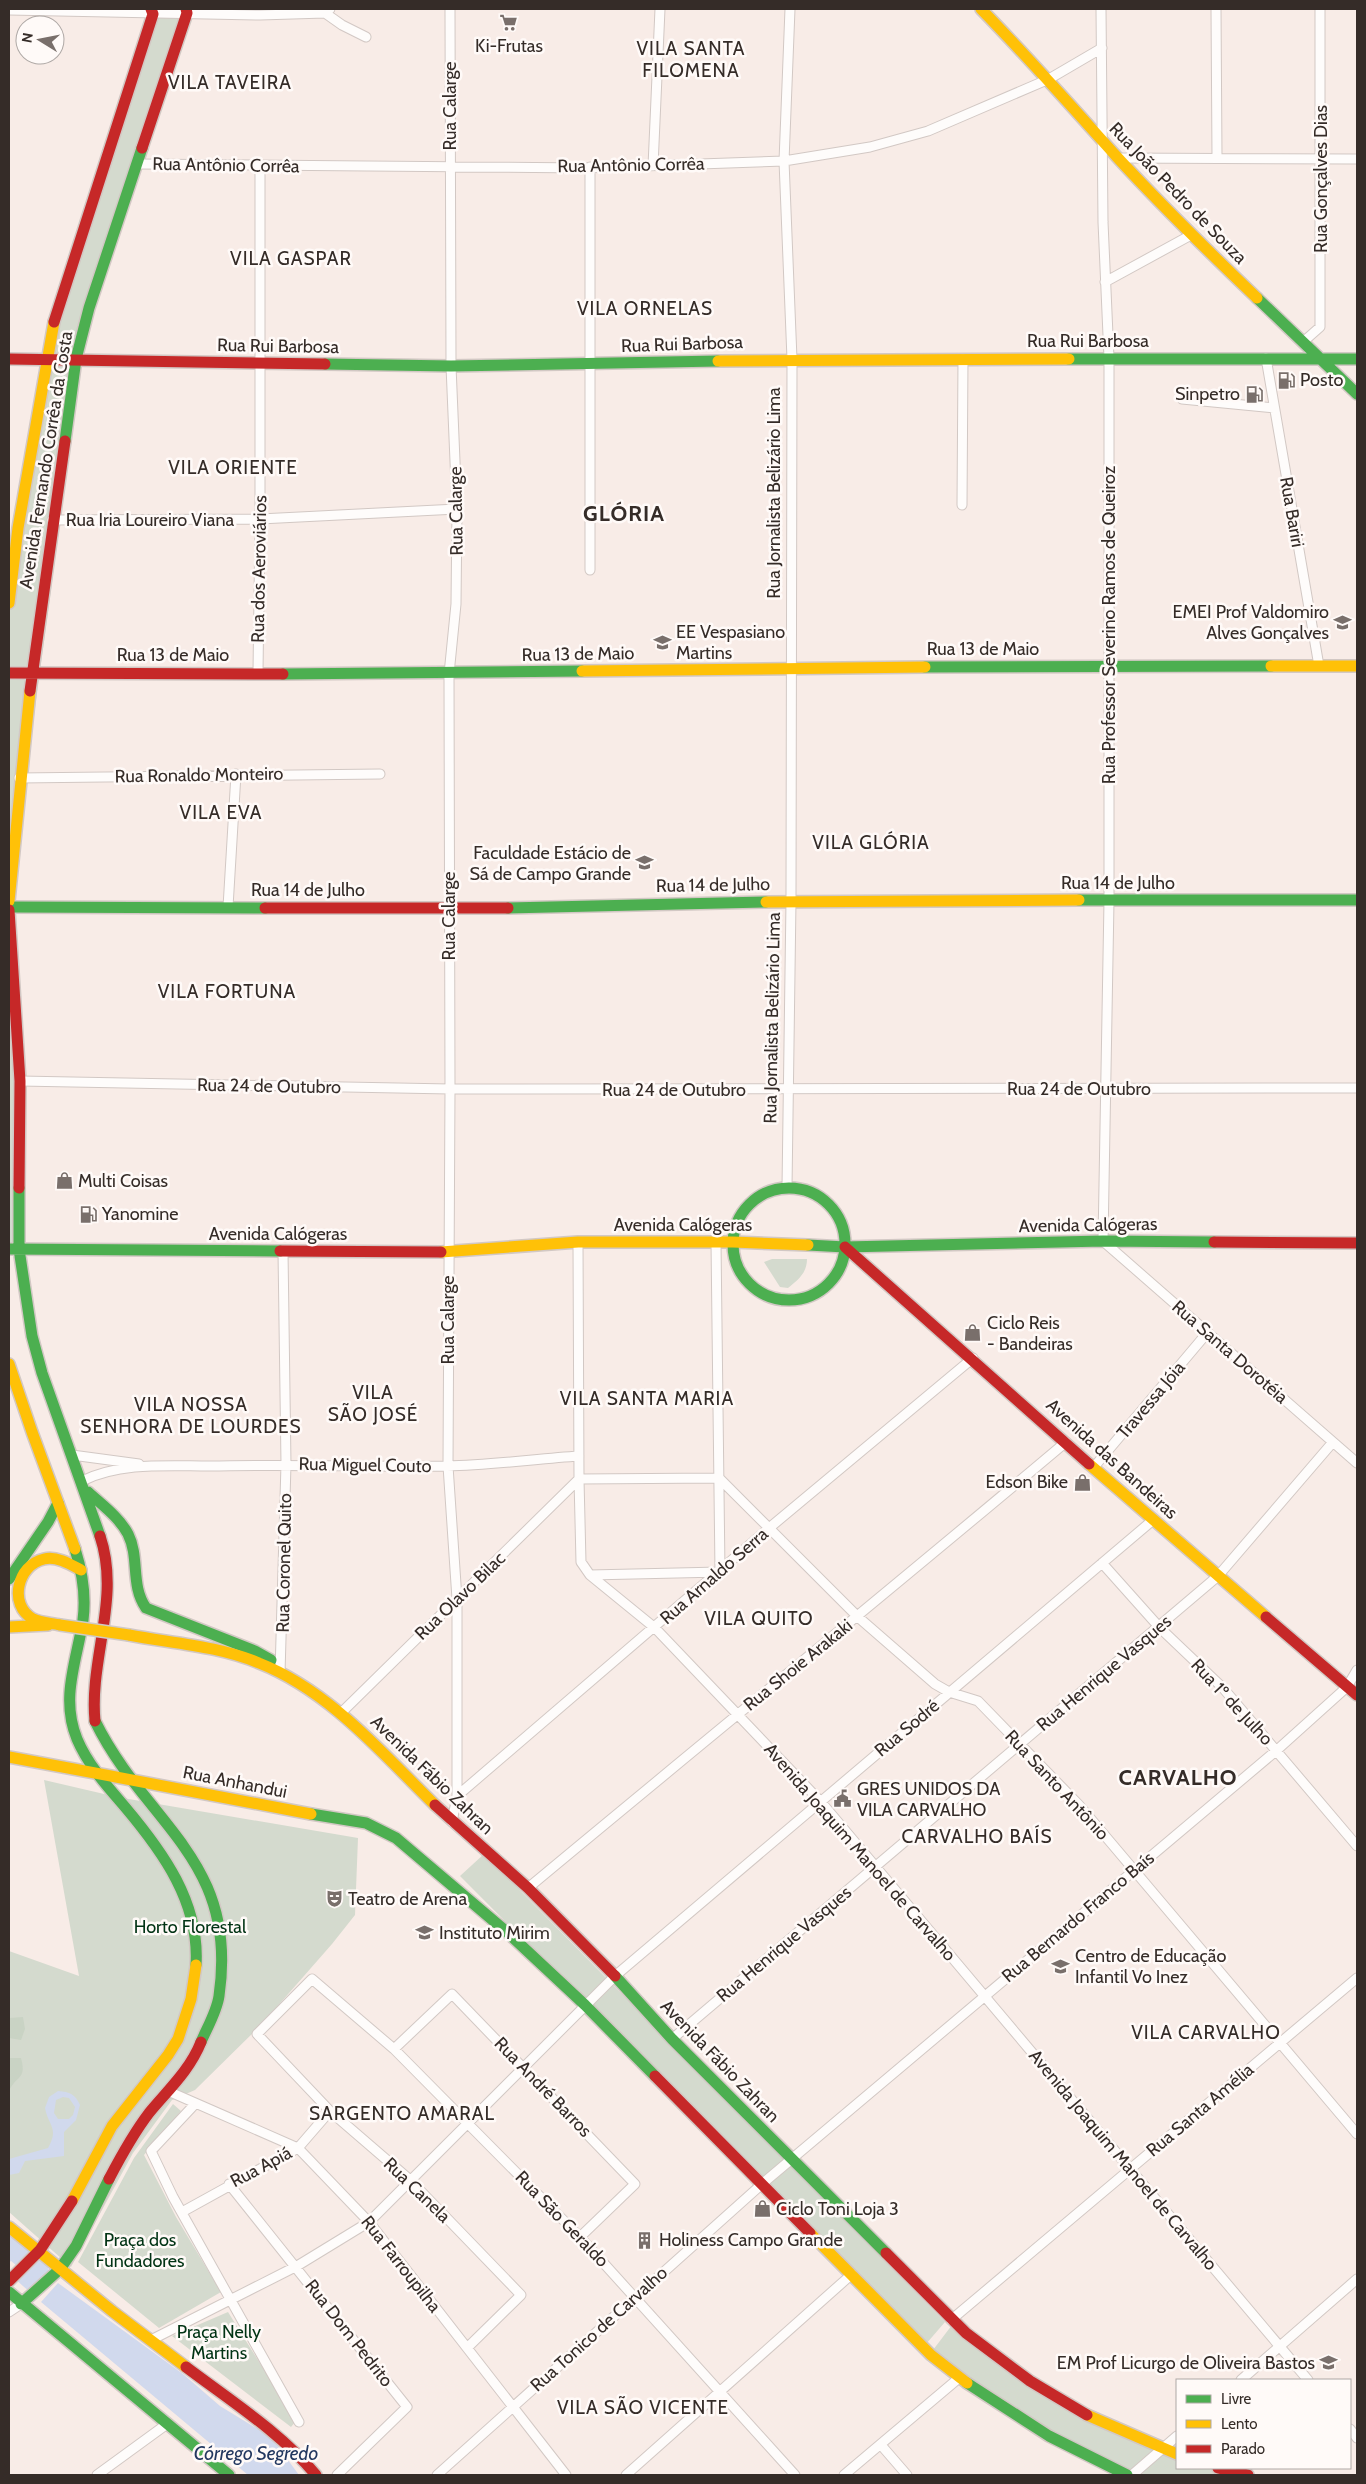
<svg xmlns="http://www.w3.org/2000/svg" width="1366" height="2484" font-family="Cabin,sans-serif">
	<rect width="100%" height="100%" fill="#f8ece7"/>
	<path fill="#d4dace" d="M 151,9 L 186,9 L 89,308 L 9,901 L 9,603 L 45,359 Z
		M 9,910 L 19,1249 L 9,1249 Z
		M 772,1259 L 807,1259 C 807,1273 798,1280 788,1288 L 780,1287 L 764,1262 Z
		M 44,1780 L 117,1797 L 358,1838 L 355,1915 L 332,1944 L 261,2025 L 195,2090 L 172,2100 L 133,2153 L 71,2267 L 9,2212 L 9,1951 L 79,1976 Z
		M 484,1854 L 945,2322 L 926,2344 L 460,1876 Z
		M 173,2104 L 181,2111 L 144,2155 L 176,2217 L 221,2292 L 159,2328 L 78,2262 L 134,2158 Z
		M 228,2312 L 296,2421 L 291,2427 L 172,2336 Z
		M 952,2325 L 987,2356 L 1177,2458 L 1177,2468 L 1206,2468 L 1233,2475 L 1134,2475 L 1022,2417 L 933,2350 Z"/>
	<path fill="#c9d3c4" d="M 23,2017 L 25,2029 L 21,2040 L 9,2038 L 9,2018 Z
		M 9,2058 L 21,2058 C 27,2080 16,2075 9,2091 Z"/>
	<path fill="#d1d9ed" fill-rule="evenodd" d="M 58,2091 C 70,2092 75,2094 80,2105 L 76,2120 L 64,2132 L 64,2156 L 25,2161 L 19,2173 L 9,2175 L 9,2159 L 48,2148 C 59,2128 49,2127 45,2108 L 49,2097 ZM 63,2097 L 69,2098 L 75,2107 L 73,2115 L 69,2119 L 58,2119 L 54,2113 L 56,2100 Z
		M 9,2236 L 22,2249 L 9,2263 Z
		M 34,2259 L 53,2276 L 32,2294 L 14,2278 Z
		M 58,2283 L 183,2374 L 220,2406 L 271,2437 L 299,2475 L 248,2475 L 41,2302 Z"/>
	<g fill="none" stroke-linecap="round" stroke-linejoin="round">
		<path stroke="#d1d9ed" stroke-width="20" d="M 9,2246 L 39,2272"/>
		<defs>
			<path id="street" d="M 450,9 L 451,366 L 457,509 L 456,604 L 449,674 L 450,1089 L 448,1466 L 457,1599 L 457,1796 L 452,1822
				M 1101,9 L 1103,222 L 1109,358 L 1109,901 L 1103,1241 L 1357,1463
				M 1216,9 L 1217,157
				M 9,10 L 260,15 L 325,13 L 330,9
				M 325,13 L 342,25 L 366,37
				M 1118,158 L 1357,159
				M 138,164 L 586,168 L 784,161 L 870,147 L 928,131 L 1049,79 L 1102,48
				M 653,166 L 660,9
				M 1105,282 L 1191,235
				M 1303,342 L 1320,327 L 1320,9
				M 1266,358 L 1319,666
				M 1182,399 L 1274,408
				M 962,505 L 963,359
				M 52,520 L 260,519 L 457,509
				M 590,570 L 590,167
				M 258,672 L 260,519 L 260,166
				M 19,778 L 380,774
				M 228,907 L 236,774
				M 20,1081 L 450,1089 L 1357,1088
				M 787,1188 L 791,901 L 792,359 L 784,161 L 790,9
				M 578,1242 L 579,1479 L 581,1562 L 590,1575 L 655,1628 L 821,1802 L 1308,2380
				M 72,1455 L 139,1464
				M 1094,1467 L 1207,1333
				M 579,1479 L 719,1478 L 858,1617 L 935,1684 L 949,1692 L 978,1701 L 1079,1805 L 1357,2134
				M 82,1481 C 120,1462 167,1466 209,1466 C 288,1464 367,1467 447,1466 C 491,1465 535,1459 579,1456
				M 1102,1563 L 1160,1628 L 1223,1688 L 1357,1846
				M 590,1575 L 720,1572 L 716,1242
				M 280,1673 L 286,1464 L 283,1251
				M 341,1713 L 579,1479
				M 457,1796 L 768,1529 L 973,1358
				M 528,1888 C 707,1739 888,1592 1066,1442
				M 672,2039 L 1218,1576 L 1333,1442
				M 394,2049 L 452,1994 L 635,2184 L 580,2237
				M 168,2091 L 298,2148 L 369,2222 L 566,2475
				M 195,2104 L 151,2151 L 173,2197 L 299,2422
				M 229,2184 L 407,2407 L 337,2475
				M 182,2212 L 298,2148 L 330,2111
				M 9,2312 L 21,2304
				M 951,2320 L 1357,1978
				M 151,2340 L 297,2266 L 369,2222 L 615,1976 L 1153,1520
				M 467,2348 L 521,2295 L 410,2180 L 330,2111 L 257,2034 L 312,1979 L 394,2049 L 580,2237 L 795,2475
				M 1241,2380 L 1357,2279
				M 1350,2429 L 1357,2438
				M 881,2445 L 907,2475
				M 97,2475 L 167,2424
				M 437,2475 L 762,2184 L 1277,1750 L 1347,1687 L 1357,1670
				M 626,2475 L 852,2274
				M 844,2475 L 959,2378
				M 1132,2475 L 1177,2436"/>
			<path id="fast" d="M 1257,298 L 1357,394
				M 1069,359 L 1357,359
				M 325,364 L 451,366 L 718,361
				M 65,441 L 76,359 L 89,308 L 142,148
				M 925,667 L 1271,666
				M 283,674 L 582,671
				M 1079,900 L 1357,900
				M 9,907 L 265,908
				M 508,908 L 766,902
				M 19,1188 L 19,1249 L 32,1336 L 42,1373 L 100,1536
				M733 1244a56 56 0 1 1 112 0a56 56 0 1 1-112 0Z
				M 808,1245 L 845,1247 L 1103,1241 L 1214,1242
				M 9,1249 L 280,1251
				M 88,1492 C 102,1505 119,1517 128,1534 C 140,1558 130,1585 146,1608 L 255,1651 L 271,1660
				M 75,1549 C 82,1571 86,1597 83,1620 C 77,1660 60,1698 77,1739 C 88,1765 107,1786 125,1807 C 163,1852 200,1903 196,1965
				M 9,1579 L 48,1522 L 58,1503
				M 95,1721 C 146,1825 239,1859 219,1996 C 217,2011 207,2028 201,2042
				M 311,1814 L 366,1823 L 396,1838 L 508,1933 L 585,2005 L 655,2076
				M 615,1976 L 672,2039 L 886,2253
				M 9,2292 L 229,2475
				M 21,2304 L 60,2269 L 76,2246 L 109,2179
				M 967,2383 L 1049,2436 L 1127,2475"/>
			<path id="slow" d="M 981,9 C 1028,57 1072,107 1117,157 C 1162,206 1209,252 1257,298
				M 718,361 L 1069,359
				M 9,603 L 18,528 L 54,322
				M 1271,666 L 1357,666
				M 582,671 L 925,667
				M 9,901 L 30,691
				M 766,902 L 1079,900
				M 441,1252 L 578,1242 L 733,1242 L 808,1245
				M 9,1364 L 32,1432 L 75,1549
				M 1089,1464 L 1266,1617
				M 60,1625 C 52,1623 41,1623 33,1619 C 8,1605 17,1565 44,1559 C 57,1556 70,1564 81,1570
				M 9,1627 L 48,1625
				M 129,1635 C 171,1643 219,1646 259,1663 C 330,1691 382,1753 435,1805
				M 9,1757 L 95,1773
				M 95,1773 L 311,1814
				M 72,2201 L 112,2126 L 168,2055 L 178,2039 L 191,1999 L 196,1965
				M 9,2227 L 112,2311 L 186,2367
				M 810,2233 L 931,2355 L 967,2383
				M 1087,2415 L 1177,2454"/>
			<path id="jam" d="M 142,148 L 187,13 L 186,9
				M 54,322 L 153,14 L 151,9
				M 9,359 L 325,364
				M 9,673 L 283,674
				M 30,691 L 65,441
				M 265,908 L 508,908
				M 9,910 L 20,1081 L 19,1188
				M 1214,1242 L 1357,1243
				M 845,1247 L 1089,1464
				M 280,1251 L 441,1252
				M 1266,1617 L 1357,1695
				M 95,1721 C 89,1659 121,1598 100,1536
				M 435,1805 L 528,1888 L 615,1976
				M 655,2076 L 810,2233
				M 109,2179 C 121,2156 133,2134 149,2113 C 168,2090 190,2070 201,2042
				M 886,2253 L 966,2333 L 1030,2381 L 1087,2415
				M 9,2281 L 40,2250 L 72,2201
				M 186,2367 C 231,2401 280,2432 316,2475
				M 1218,2468 L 1248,2475"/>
		</defs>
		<use href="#street" stroke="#d2c8c4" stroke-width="11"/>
		<use href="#fast" stroke="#d2c8c4" stroke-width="14"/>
		<use href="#slow" stroke="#d2c8c4" stroke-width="14"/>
		<use href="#jam" stroke="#d2c8c4" stroke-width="14"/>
		<use href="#street" stroke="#fefcfb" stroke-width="9"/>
		<use href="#fast" stroke="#4caf50" stroke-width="11"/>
		<use href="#slow" stroke="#ffc107" stroke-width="11"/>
		<use href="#jam" stroke="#c62828" stroke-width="11"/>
		<defs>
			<path id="slow-bridge" d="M 60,1625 L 129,1635"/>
		</defs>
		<use href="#slow-bridge" stroke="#d0cac7" stroke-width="14" stroke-linecap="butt"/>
		<use href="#slow-bridge" stroke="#ffc107" stroke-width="11"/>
	</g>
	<defs>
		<symbol id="supermarket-bare" viewBox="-9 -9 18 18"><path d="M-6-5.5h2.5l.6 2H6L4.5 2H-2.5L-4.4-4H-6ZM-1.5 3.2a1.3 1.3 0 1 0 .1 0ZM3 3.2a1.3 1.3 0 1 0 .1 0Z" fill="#796f6b" stroke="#fffaf8" stroke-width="2.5" paint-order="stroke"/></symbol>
		<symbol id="fuel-bare" viewBox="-9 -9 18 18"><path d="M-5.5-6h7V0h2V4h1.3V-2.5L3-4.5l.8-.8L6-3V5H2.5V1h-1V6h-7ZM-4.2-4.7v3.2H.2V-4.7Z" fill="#796f6b" stroke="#fffaf8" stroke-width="2.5" paint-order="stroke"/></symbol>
		<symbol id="school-bare" viewBox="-9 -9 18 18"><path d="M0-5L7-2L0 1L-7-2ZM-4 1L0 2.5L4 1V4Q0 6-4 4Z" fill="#796f6b" stroke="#fffaf8" stroke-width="2.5" paint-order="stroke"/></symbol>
		<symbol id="shop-bare" viewBox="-9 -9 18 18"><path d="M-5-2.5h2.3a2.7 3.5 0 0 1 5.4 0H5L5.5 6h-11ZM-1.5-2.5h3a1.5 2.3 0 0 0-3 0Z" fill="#796f6b" stroke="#fffaf8" stroke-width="2.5" paint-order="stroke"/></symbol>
		<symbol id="civic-bare" viewBox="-9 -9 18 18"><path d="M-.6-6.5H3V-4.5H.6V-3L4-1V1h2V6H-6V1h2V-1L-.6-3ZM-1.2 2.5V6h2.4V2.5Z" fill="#796f6b" stroke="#fffaf8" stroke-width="2.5" paint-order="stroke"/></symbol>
		<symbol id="theatre-bare" viewBox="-9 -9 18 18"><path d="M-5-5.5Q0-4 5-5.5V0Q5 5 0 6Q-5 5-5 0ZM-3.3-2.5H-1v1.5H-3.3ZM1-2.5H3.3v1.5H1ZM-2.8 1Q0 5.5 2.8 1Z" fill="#796f6b" stroke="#fffaf8" stroke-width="2.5" paint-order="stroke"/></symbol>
		<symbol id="building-bare" viewBox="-9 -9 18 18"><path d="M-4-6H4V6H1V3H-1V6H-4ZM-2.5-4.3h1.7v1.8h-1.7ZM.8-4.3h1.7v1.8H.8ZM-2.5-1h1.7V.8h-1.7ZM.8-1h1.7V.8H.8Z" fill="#796f6b" stroke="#fffaf8" stroke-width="2.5" paint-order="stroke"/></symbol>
	</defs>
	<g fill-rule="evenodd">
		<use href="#supermarket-bare" x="496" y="10" width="25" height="25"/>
		<use href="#fuel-bare" x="1274" y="368" width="25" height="25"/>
		<use href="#fuel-bare" x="1242" y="382" width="25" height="25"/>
		<use href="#school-bare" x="1330" y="610" width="25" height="25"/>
		<use href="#school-bare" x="650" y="630" width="25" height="25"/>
		<use href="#school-bare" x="632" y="850" width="25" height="25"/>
		<use href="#shop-bare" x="52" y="1168" width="25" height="25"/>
		<use href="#fuel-bare" x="76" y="1202" width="25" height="25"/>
		<use href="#shop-bare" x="960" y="1320" width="25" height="25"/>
		<use href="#shop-bare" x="1070" y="1470" width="25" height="25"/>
		<use href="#civic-bare" x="830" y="1786" width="25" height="25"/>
		<use href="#theatre-bare" x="322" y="1886" width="25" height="25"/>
		<use href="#school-bare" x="412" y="1920" width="25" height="25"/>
		<use href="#school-bare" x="1048" y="1954" width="25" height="25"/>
		<use href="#shop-bare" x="750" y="2196" width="25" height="25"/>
		<use href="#building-bare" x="632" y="2228" width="25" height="25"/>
		<use href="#school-bare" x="1316" y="2350" width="25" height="25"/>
	</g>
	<g text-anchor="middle" stroke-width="5" stroke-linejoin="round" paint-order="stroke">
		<g font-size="18" fill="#352c28" stroke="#fffaf8" text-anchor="start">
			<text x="509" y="52" text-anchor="middle">Ki-Frutas</text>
			<text x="1300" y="386">Posto</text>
			<text x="1240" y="400" text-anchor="end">Sinpetro</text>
			<text x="1329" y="618" text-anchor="end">EMEI Prof Valdomiro<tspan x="1329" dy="21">Alves Gonçalves</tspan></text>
			<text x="676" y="638">EE Vespasiano<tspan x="676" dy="21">Martins</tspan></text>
			<text x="631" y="859" text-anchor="end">Faculdade Estácio de<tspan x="631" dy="21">Sá de Campo Grande</tspan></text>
			<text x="78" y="1187">Multi Coisas</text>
			<text x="102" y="1220">Yanomine</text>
			<text x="987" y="1329">Ciclo Reis<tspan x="987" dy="21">- Bandeiras</tspan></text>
			<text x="1068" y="1488" text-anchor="end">Edson Bike</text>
			<text x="857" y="1795">GRES UNIDOS DA<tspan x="857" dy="21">VILA CARVALHO</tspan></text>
			<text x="348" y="1905">Teatro de Arena</text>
			<text x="439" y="1939">Instituto Mirim</text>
			<text x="1075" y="1962">Centro de Educação<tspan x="1075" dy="21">Infantil Vo Inez</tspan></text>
			<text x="776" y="2215">Ciclo Toni Loja 3</text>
			<text x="659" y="2246">Holiness Campo Grande</text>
			<text x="1315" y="2369" text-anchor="end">EM Prof Licurgo de Oliveira Bastos</text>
		</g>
		<g font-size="18" fill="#352c28" stroke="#fffaf8">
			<text transform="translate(450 106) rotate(-90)" y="6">Rua Calarge</text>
			<text transform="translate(226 165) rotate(1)" y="6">Rua Antônio Corrêa</text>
			<text transform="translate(631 165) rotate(-1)" y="6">Rua Antônio Corrêa</text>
			<text transform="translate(1321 179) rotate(-90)" y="6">Rua Gonçalves Dias</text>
			<text transform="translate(1178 193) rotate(46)" y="6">Rua João Pedro de Souza</text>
			<text x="1088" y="347">Rua Rui Barbosa</text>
			<text transform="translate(682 344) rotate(-2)" y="6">Rua Rui Barbosa</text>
			<text transform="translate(278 346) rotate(1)" y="6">Rua Rui Barbosa</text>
			<text transform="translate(46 460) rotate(-81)" y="6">Avenida Fernando Corrêa da Costa</text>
			<text transform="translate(774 493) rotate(-90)" y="6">Rua Jornalista Belizário Lima</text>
			<text transform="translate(456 511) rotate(-91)" y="6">Rua Calarge</text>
			<text transform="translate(1292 512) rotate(80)" y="6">Rua Bariri</text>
			<text x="150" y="526">Rua Iria Loureiro Viana</text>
			<text transform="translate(259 569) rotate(-89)" y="6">Rua dos Aeroviários</text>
			<text transform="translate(1109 625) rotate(-90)" y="6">Rua Professor Severino Ramos de Queiroz</text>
			<text x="983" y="655">Rua 13 de Maio</text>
			<text transform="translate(578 654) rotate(-1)" y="6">Rua 13 de Maio</text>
			<text x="173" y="661">Rua 13 de Maio</text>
			<text transform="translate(199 775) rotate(-1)" y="6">Rua Ronaldo Monteiro</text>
			<text x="1118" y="889">Rua 14 de Julho</text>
			<text transform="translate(713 885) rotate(-1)" y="6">Rua 14 de Julho</text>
			<text x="308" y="896">Rua 14 de Julho</text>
			<text transform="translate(449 916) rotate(-90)" y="6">Rua Calarge</text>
			<text transform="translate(772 1018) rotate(-89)" y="6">Rua Jornalista Belizário Lima</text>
			<text transform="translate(269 1086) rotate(1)" y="6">Rua 24 de Outubro</text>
			<text x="1079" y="1095">Rua 24 de Outubro</text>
			<text x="674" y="1096">Rua 24 de Outubro</text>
			<text x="683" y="1231">Avenida Calógeras</text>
			<text transform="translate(1088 1225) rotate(-1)" y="6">Avenida Calógeras</text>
			<text x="278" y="1240">Avenida Calógeras</text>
			<text transform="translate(448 1320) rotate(-90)" y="6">Rua Calarge</text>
			<text transform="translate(1230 1352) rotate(41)" y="6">Rua Santa Dorotéia</text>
			<text transform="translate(1151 1400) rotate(-50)" y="6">Travessa Jóia</text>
			<text transform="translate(1112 1459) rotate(42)" y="6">Avenida das Bandeiras</text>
			<text transform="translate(365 1465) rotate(1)" y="6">Rua Miguel Couto</text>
			<text transform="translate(284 1563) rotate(-89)" y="6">Rua Coronel Quito</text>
			<text transform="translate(714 1576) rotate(-41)" y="6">Rua Arnaldo Serra</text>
			<text transform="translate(460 1596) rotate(-44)" y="6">Rua Olavo Bilac</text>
			<text transform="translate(798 1665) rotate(-39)" y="6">Rua Shoie Arakaki</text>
			<text transform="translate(1104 1673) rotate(-40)" y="6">Rua Henrique Vasques</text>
			<text transform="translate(1232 1702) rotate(47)" y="6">Rua 1º de Julho</text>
			<text transform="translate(907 1728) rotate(-40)" y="6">Rua Sodré</text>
			<text transform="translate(432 1775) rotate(44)" y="6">Avenida Fábio Zahran</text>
			<text transform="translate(235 1782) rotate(11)" y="6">Rua Anhandui</text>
			<text transform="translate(1057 1785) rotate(47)" y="6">Rua Santo Antônio</text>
			<text transform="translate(860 1852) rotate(49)" y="6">Avenida Joaquim Manoel de Carvalho</text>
			<text transform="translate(1078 1917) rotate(-40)" y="6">Rua Bernardo Franco Baís</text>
			<text transform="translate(784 1944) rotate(-40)" y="6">Rua Henrique Vasques</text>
			<text transform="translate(720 2061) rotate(46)" y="6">Avenida Fábio Zahran</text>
			<text transform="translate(543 2087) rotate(46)" y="6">Rua André Barros</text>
			<text transform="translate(1200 2110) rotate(-40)" y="6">Rua Santa Amélia</text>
			<text transform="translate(1123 2160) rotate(50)" y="6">Avenida Joaquim Manoel de Carvalho</text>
			<text transform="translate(261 2167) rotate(-28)" y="6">Rua Apiá</text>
			<text transform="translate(417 2190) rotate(44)" y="6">Rua Canela</text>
			<text transform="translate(562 2219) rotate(46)" y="6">Rua São Geraldo</text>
			<text transform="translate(401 2264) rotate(52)" y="6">Rua Farroupilha</text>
			<text transform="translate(599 2329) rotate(-42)" y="6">Rua Tonico de Carvalho</text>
			<text transform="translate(349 2333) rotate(52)" y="6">Rua Dom Pedrito</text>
		</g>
		<g font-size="18" fill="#013314" stroke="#fffaf8">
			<text x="190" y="1933">Horto Florestal</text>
			<text x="140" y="2246">Praça dos<tspan x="140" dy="21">Fundadores</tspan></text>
			<text x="219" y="2338">Praça Nelly<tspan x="219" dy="21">Martins</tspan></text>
		</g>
		<g font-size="19" letter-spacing="1" fill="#352c28" stroke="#fffaf8">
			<text x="691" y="55">VILA SANTA<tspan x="691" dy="22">FILOMENA</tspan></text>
			<text x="230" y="89">VILA TAVEIRA</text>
			<text x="291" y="265">VILA GASPAR</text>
			<text x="645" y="315">VILA ORNELAS</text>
			<text x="233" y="474">VILA ORIENTE</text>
			<text x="221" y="819">VILA EVA</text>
			<text x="871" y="849">VILA GLÓRIA</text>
			<text x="227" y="998">VILA FORTUNA</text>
			<text x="373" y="1399">VILA<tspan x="373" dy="22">SÃO JOSÉ</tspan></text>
			<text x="647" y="1405">VILA SANTA MARIA</text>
			<text x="191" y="1411">VILA NOSSA<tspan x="191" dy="22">SENHORA DE LOURDES</tspan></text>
			<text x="759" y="1625">VILA QUITO</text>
			<text x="977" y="1843">CARVALHO BAÍS</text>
			<text x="1206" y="2039">VILA CARVALHO</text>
			<text x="402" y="2120">SARGENTO AMARAL</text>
			<text x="643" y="2414">VILA SÃO VICENTE</text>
		</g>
		<g font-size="19" font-style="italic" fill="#233860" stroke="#fffaf8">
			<text x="256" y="2460">Córrego Segredo</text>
		</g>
		<g font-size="22" font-weight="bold" letter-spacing="1" fill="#352c28" stroke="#fffaf8">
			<text x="624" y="521">GLÓRIA</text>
			<text x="1178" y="1785">CARVALHO</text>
		</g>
	</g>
	<rect width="1366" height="2484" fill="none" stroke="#352c28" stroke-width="20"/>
	<rect x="1176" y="2379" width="175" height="90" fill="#fffaf8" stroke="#aea8a5"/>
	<rect x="1186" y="2395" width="25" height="8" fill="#4caf50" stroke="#aea8a5"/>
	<text x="1221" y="2404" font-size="15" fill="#352c28">Livre</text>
	<rect x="1186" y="2420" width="25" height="8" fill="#ffc107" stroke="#aea8a5"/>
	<text x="1221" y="2429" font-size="15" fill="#352c28">Lento</text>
	<rect x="1186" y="2445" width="25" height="8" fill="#c62828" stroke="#aea8a5"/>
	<text x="1221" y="2454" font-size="15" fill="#352c28">Parado</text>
	<g transform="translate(40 40) rotate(280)"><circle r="24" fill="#fffaf8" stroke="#aea8a5"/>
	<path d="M0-4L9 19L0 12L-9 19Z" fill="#796f6b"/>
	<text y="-8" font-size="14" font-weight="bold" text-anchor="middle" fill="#352c28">N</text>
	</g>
</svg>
